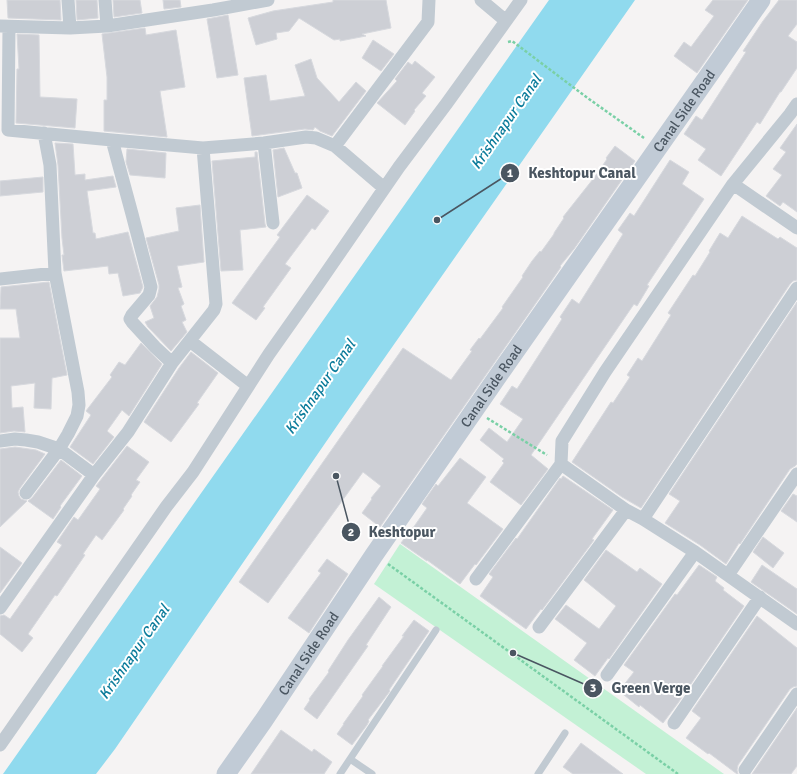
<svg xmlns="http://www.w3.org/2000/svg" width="797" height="774" font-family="Signika,sans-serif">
	<rect width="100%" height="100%" fill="#f5f3f3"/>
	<path fill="#c3f1d5" d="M 400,544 L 724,774 L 646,774 L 374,584 Z"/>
	<path fill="#90daee" d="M 549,0 L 635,0 L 339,423 L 115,749 L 96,774 L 3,774 Z"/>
	<path fill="#cdcfd5" stroke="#d7d9de" d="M 7,0 L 60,0 L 61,20 L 8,18 Z
		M 76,0 L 97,0 L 98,18 L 77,20 Z
		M 113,0 L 140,0 L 142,13 L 114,17 Z
		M 163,0 L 180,0 L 181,7 L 164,9 Z
		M 333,0 L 386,0 L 391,28 L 362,34 L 366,36 L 340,41 L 340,39 L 334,40 L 299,18 L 289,31 L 276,33 L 277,39 L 256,45 L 248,18 L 273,11 L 333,2 Z
		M 713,0 L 748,0 L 697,73 L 674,56 L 684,42 L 691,47 L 714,16 L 705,10 Z
		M 779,0 L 797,0 L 797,24 L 788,36 L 797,42 L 797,68 L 781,92 L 780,92 L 760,124 L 757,122 L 721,176 L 698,160 L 706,149 L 684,134 L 696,116 L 702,120 L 746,52 L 743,51 L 763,21 Z
		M 228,15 L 238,75 L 217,78 L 207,19 Z
		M 145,28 L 146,35 L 176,30 L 185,87 L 160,91 L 167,137 L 104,131 L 104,100 L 107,100 L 107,77 L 102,34 Z
		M 17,34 L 39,35 L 40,97 L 77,99 L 75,128 L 16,123 L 17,69 L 19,69 Z
		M 373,40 L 394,54 L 381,71 L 362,58 Z
		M 311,59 L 317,78 L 339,102 L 356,82 L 366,91 L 332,136 L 320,131 L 315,127 L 313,130 L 305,129 L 252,136 L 244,78 L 266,75 L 270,101 L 305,96 L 295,65 Z
		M 415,61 L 435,77 L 422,93 L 426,96 L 414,110 L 415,111 L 405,125 L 377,103 L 397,81 L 395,79 L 408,62 L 412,65 Z
		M 797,124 L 797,212 L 783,202 L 780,206 L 766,196 L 782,175 L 773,169 L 786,152 L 780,148 Z
		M 55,143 L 73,144 L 75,175 L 85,174 L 85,180 L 113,176 L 116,187 L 87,191 L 93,233 L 95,233 L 96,239 L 128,232 L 143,287 L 140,293 L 123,296 L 118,273 L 109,274 L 108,266 L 64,271 L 62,255 L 64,255 L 62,238 L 58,165 Z
		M 615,146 L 635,161 L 574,249 L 560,266 L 561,267 L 380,527 L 362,513 L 372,499 L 371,498 L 381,486 L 363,472 L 268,603 L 239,582 L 403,348 L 451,380 L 472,351 L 470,350 L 479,338 L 480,339 L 503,308 L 502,307 L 523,277 L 522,276 L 532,261 L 540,251 L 541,252 L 554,234 L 554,233 L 564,218 L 563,217 L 597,174 L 607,159 L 606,158 Z
		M 284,148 L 295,173 L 297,173 L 302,188 L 278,197 L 273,150 Z
		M 127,149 L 166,153 L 165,178 L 130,175 L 126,162 Z
		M 255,152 L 257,152 L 265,224 L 266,227 L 240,230 L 243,270 L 221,271 L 212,161 L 255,157 Z
		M 670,160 L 689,172 L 682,184 L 704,199 L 647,285 L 649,286 L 637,306 L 634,304 L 531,455 L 548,469 L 521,505 L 490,482 L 504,463 L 502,461 L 504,459 L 480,440 L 489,428 L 507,442 L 523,419 L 500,404 L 512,386 L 517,389 L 562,319 L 560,317 L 572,299 L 579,304 L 623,234 L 618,230 L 630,213 L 634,216 Z
		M 43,177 L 43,192 L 0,196 L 0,181 Z
		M 307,195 L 329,211 L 315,230 L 312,228 L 285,264 L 291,268 L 263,307 L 265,308 L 256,320 L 232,303 L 280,237 L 277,235 Z
		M 200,205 L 204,262 L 177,266 L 182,287 L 178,288 L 184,304 L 181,306 L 186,320 L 182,322 L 187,332 L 171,351 L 148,327 L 145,322 L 154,318 L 150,306 L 157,297 L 159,289 L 159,285 L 146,238 L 179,231 L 176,208 Z
		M 742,216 L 778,239 L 780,237 L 797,248 L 797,280 L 793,281 L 790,284 L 641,508 L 622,497 L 572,462 L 611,402 L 613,403 L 630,377 L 627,375 L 638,358 L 642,361 L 671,315 L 668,313 L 693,275 L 695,276 L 710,252 L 709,251 L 720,233 L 728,238 Z
		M 49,282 L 67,375 L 52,378 L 51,409 L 34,408 L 35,383 L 11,386 L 12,408 L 23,407 L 25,432 L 14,431 L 0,433 L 0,338 L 20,338 L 16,309 L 0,309 L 1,287 Z
		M 797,302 L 797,464 L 795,466 L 790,469 L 740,544 L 739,543 L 726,564 L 700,545 L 665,523 L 680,501 L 669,494 Z
		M 141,343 L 162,364 L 129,416 L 122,410 L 107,431 L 114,437 L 93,464 L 70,447 L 91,415 L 86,411 L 112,377 L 110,375 L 119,362 L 125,365 Z
		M 191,352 L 218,373 L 197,403 L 199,404 L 171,442 L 144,422 L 179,368 Z
		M 127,446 L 149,462 L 136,480 L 140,482 L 131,495 L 132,496 L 123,509 L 124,510 L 102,540 L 96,535 L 83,554 L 85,555 L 57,596 L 55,595 L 28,634 L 33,638 L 22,652 L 0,634 L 0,616 L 4,615 L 10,619 L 62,545 L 57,542 L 74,517 L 78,520 L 100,489 L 96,486 Z
		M 15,447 L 36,450 L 45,454 L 20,488 L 18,492 L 19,496 L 21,499 L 27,501 L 0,527 L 0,449 Z
		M 460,458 L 486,477 L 467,503 L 503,529 L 476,565 L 475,564 L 460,584 L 427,560 L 427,561 L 401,543 L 412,528 L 413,528 L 427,508 L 422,504 L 436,484 L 438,486 Z
		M 61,460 L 82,476 L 60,506 L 61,507 L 53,519 L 28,501 L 32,498 Z
		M 563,476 L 613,510 L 592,539 L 594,540 L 542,610 L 541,609 L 526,629 L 480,596 L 493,577 L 489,574 L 516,538 L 517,539 L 560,478 L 561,479 Z
		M 793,494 L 797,496 L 797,522 L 781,511 Z
		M 763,537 L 784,553 L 773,568 L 753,552 Z
		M 0,547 L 22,563 L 0,593 Z
		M 606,550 L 637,572 L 640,568 L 662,584 L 609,659 L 608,658 L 595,676 L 574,660 L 587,643 L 555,619 L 566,605 L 599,629 L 616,606 L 584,580 Z
		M 327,559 L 348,574 L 309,633 L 288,618 L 321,573 L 318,571 Z
		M 699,565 L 717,577 L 715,581 L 724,588 L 723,590 L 744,606 L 678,703 L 663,723 L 640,705 L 639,707 L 619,691 L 634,672 L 624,665 L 675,594 L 677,595 Z
		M 762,565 L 797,589 L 797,614 L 751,582 Z
		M 379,597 L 391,607 L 366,645 L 368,646 L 317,719 L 304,709 L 310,700 L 309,699 L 329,672 L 328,671 L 348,640 Z
		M 757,616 L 797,648 L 797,686 L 793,687 L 790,689 L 738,765 L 737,770 L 738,774 L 737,774 L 709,753 L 708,754 L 686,738 L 701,718 L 692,711 Z
		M 414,620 L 429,631 L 389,690 L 390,691 L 384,699 L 368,720 L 369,721 L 367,725 L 352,745 L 337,734 L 344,724 L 343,724 L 363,696 L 362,695 L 383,666 L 382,666 L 404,636 L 402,636 Z
		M 797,708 L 797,766 L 791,774 L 752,774 Z
		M 281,730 L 312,752 L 314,749 L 332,762 L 324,774 L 251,774 Z
		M 581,743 L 623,774 L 573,774 L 563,767 Z"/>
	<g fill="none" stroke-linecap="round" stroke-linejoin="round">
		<path stroke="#7ad0a6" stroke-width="2.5" stroke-dasharray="3 2" stroke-linecap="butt" d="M 508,42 L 512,41 L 589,99 L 644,138
			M 487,418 L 547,455
			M 388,564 L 678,774"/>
		<path stroke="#c1cad2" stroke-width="7" d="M 350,759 L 372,774
			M 340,774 L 436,630
			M 538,774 L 565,733"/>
		<path stroke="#c1cad2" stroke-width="13" d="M 68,0 L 70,28
			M 105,0 L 107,26
			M 481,0 L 506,21
			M 0,26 L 70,28 L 107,26 L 213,10 L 268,0
			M 9,27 L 8,130 L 112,140 L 203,148 L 264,143 L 306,137 L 316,138 L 335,146 L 384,188
			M 797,104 L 790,114 L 733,184 L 605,372 L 562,441 L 561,464 L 626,510 L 643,519 L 695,552 L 797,624
			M 264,143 L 273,223
			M 335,146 L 428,22 L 429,0
			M 733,184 L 797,228
			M 0,279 L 55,273
			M 190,341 L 248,386
			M 172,363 L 214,310 L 216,304 L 203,148
			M 0,441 L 15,439 L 26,440 L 38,442 L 59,449 L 94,475
			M 26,493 L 59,449 L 68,434 L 77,416 L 79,405 L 78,392 L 55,273 L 50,165 L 44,133
			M 643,519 L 797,288
			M 728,575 L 797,474
			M 476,579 L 561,464
			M 0,608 L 94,475 L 128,432 L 172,363 L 155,347 L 132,322 L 130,319 L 132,315 L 149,295 L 151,287 L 132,214 L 112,140
			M 539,627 L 626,510
			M 607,675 L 695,552
			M 674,723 L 760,597
			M 0,745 L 166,507 L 193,472 L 269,354 L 317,286 L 399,167 L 447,103 L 521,0
			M 745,770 L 797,694"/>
		<path stroke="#c1cbd6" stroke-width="19" id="s1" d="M 226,774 L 264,720 L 374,555 L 507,363 L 716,65 L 761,0"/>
	</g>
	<g text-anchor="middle" stroke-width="4" stroke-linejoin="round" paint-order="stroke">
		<g font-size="14" fill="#4a5661" stroke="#fff">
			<text dy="5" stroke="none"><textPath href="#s1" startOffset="806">Canal Side Road</textPath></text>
			<text dy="5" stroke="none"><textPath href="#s1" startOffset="470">Canal Side Road</textPath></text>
			<text dy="5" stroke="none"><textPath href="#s1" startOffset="146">Canal Side Road</textPath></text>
		</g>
		<g font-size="15" font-style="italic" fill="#0c7c9b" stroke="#fff">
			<text transform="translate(506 122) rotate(-55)" y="5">Krishnapur Canal</text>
			<text transform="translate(320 387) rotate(-55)" y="5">Krishnapur Canal</text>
			<text transform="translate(134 652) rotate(-55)" y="5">Krishnapur Canal</text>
		</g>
	</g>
	<path fill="none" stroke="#4a5661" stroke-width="1.5" d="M437 220L510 173M336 476L351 532M513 653L593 688"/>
	<g fill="#4a5661" stroke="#fff" stroke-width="1.5">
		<circle cx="437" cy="220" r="4"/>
		<circle cx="336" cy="476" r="4"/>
		<circle cx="513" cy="653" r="4"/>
		<circle cx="510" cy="173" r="10"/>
		<circle cx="351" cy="532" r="10"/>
		<circle cx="593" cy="688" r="10"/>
	</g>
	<g font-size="12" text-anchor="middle" font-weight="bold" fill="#fff">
		<text x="510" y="177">1</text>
		<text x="351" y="536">2</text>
		<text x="593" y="692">3</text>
	</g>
	<g font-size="15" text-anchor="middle" font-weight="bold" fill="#4a5661" stroke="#fff" stroke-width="4" stroke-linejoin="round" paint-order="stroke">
		<text x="582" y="178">Keshtopur Canal</text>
		<text x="402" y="537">Keshtopur</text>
		<text x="651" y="693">Green Verge</text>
	</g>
</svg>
